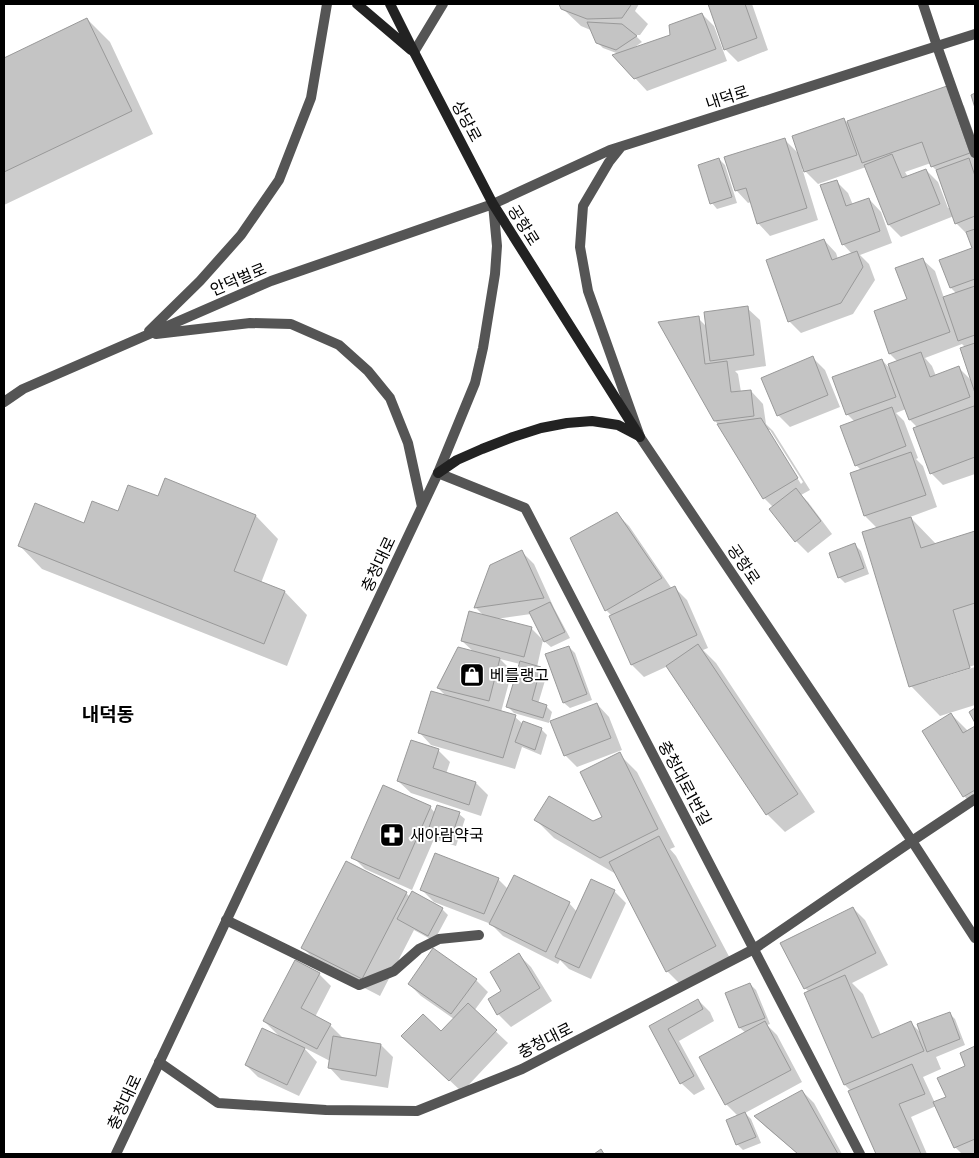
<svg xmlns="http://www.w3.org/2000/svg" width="979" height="1158" font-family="Poppins,'Noto Sans KR',sans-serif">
	<rect width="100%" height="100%" fill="#fff"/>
	<path fill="#0003" fill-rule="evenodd" d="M 561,4 L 639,4 L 635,11 L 648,24 L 640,35 L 635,35 L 642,42 L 632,49 L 672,36 L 702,14 L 714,26 L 727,61 L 647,91 L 635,78 L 619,54 L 603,48 L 597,42 L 593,31 L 581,26 L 562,8 Z
		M 709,4 L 752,4 L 768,50 L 738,62 L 723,47 L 724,47 Z
		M 87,19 L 110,42 L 153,134 L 4,205 L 4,59 Z
		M 947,88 L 964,106 L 975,137 L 975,474 L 943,485 L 931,473 L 918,428 L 910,420 L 906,409 L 896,413 L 904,421 L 918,458 L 916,459 L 923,466 L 937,507 L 910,517 L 937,545 L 975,533 L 975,665 L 927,680 L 927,682 L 975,667 L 975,705 L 940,716 L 911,686 L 878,529 L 865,516 L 861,470 L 856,465 L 855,422 L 847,414 L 882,360 L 892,371 L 898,362 L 890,354 L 875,312 L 908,300 L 922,259 L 935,271 L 944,298 L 957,294 L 951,288 L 974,248 L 968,235 L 956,223 L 954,216 L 901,237 L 889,225 L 866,167 L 818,184 L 802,168 L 818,220 L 770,236 L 758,223 L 751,202 L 748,203 L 736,190 L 784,139 L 799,154 L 843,119 L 851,126 ZM 931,163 L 932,166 L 939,173 L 951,207 L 948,208 L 938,182 L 926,170 L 908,177 L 905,172 ZM 962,344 L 966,348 L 973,382 L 959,368 L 936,376 L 932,366 L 925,358 Z
		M 719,159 L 725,165 L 737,203 L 717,209 L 712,203 Z
		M 836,181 L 848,193 L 853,205 L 869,199 L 881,212 L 892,243 L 860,255 L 869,264 L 875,280 L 853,314 L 801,333 L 789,321 L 824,240 L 836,253 L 838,259 L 852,254 L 843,244 Z
		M 747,308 L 760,320 L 766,366 L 735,371 L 738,374 L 741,392 L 751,391 L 763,404 L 766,424 L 773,431 L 810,490 L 801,495 L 808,502 L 832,534 L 808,553 L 796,541 L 773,507 L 764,498 L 718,424 L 715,421 L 660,323 L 698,318 L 707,327 ZM 767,430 L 770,430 L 803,482 L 801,484 Z
		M 813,358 L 825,370 L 840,407 L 790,427 L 778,415 Z
		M 166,480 L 256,516 L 278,539 L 261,583 L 285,592 L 307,615 L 287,666 L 42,569 L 20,546 L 118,513 L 158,498 Z
		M 617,514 L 629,526 L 672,589 L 675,588 L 687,600 L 708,648 L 703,650 L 716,663 L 815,812 L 785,832 L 767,814 L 668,666 L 644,677 L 632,665 L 611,616 L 612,616 L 606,610 Z
		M 855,545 L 861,551 L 869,574 L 845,583 L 839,577 Z
		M 522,552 L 534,564 L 554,608 L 570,638 L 551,647 L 544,641 L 531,614 L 496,619 L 531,628 L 543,640 L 537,667 L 541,669 L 547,674 L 538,704 L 546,706 L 552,712 L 549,723 L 514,713 L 508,707 L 520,664 L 500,659 L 512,671 L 501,712 L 515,717 L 523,724 L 524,723 L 542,730 L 547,735 L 541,755 L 522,747 L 515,769 L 431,745 L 419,732 L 447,697 L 438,688 L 475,653 L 462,641 L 484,616 L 476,608 L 491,565 Z
		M 569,647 L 575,653 L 592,700 L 570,708 L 564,703 Z
		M 597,704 L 609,717 L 622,750 L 577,767 L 565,755 Z
		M 951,714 L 968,731 L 975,727 L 975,807 L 964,796 L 923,731 Z
		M 438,750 L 450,762 L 446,774 L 476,783 L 488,795 L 481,816 L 411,793 L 398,781 Z
		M 619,754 L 637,772 L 675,847 L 670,849 L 676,856 L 733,964 L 685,989 L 667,971 L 616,874 L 554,838 L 536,820 L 593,823 L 604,818 Z
		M 430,807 L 435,813 L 459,814 L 465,819 L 456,846 L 434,839 L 412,890 L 365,869 L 353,857 Z
		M 498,879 L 508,889 L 569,903 L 577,912 L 614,891 L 626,903 L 591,979 L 569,969 L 560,960 L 558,964 L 503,936 L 491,924 L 434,902 L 422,890 Z
		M 406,893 L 410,897 L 442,909 L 448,915 L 434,941 L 414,930 L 380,996 L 320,965 L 302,947 Z
		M 853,908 L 865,920 L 888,965 L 852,983 L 863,994 L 881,1035 L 911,1023 L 921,1033 L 949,1013 L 955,1019 L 965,1045 L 936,1057 L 941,1069 L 923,1077 L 935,1103 L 947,1097 L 967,1066 L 961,1054 L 975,1047 L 975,1154 L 962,1154 L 955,1147 L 936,1106 L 911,1117 L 927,1154 L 877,1154 L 850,1092 L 851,1091 L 845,1085 L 806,993 L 809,992 L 805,988 Z
		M 519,955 L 531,967 L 552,1001 L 511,1027 L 498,1014 L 489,1000 L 503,991 Z
		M 319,974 L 331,986 L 315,1017 L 330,1025 L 342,1037 L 341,1038 L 381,1045 L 393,1057 L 388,1088 L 341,1080 L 329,1067 L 330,1061 L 303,1047 L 317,1062 L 299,1096 L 258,1077 L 246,1065 L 281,1038 L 264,1021 Z
		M 476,980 L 488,992 L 474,1011 L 508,1043 L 462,1092 L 415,1048 L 442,1033 L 454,1019 L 421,996 L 409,984 Z
		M 750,984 L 756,990 L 770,1024 L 767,1025 L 777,1035 L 802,1082 L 745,1113 L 751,1119 L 761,1143 L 743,1150 L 738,1145 L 727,1120 L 738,1116 L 726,1104 L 701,1058 L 746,1033 L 740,1028 L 727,994 Z
		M 698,1000 L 710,1012 L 714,1021 L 679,1041 L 705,1089 L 694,1095 L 681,1083 L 651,1026 Z
		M 802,1091 L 814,1103 L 842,1154 L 798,1154 L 767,1128 L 756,1117 Z"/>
	<path fill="#c4c4c4" stroke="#999" d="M 559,4 L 629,4 L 631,5 L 622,18 L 587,19 L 561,9 Z
		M 708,4 L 745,4 L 757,38 L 724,50 Z
		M 702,13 L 716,49 L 634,79 L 612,55 L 670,35 L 669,25 Z
		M 87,18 L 132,111 L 4,172 L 4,58 Z
		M 587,22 L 622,24 L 637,36 L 616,50 L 596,43 Z
		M 947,86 L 970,153 L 931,167 L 922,142 L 862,163 L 847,121 Z
		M 975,93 L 975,108 L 971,95 Z
		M 844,118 L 857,155 L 804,172 L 792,136 Z
		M 785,138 L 807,208 L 757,224 L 746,188 L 735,191 L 724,157 Z
		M 892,154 L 902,178 L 926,169 L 940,204 L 888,225 L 864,165 Z
		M 719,158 L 732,197 L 710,204 L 698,165 Z
		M 969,158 L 975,176 L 975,216 L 955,224 L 936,170 Z
		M 837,180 L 846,206 L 869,198 L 880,231 L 842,245 L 820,185 Z
		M 975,229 L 975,279 L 950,288 L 939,260 L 972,248 L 966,232 Z
		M 824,239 L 832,260 L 857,251 L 863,267 L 841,303 L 788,322 L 766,260 Z
		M 923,258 L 950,332 L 889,354 L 874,311 L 907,299 L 895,268 Z
		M 975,286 L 975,335 L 958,341 L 943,297 Z
		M 748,306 L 754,355 L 710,361 L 704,312 Z
		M 699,316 L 705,364 L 727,361 L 731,392 L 751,390 L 754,416 L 714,421 L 658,322 Z
		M 975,343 L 975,393 L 960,348 Z
		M 921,352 L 930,377 L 959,366 L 970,397 L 909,420 L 888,364 Z
		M 813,356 L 828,395 L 777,416 L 761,378 Z
		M 882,359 L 896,397 L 846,415 L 832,377 Z
		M 974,406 L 975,410 L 975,457 L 930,474 L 913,428 Z
		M 892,407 L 906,446 L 855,466 L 840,426 Z
		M 761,418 L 798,478 L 763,499 L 717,424 Z
		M 911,452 L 926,495 L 864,516 L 850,473 Z
		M 165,478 L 256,515 L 234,571 L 285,591 L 264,644 L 18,546 L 35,503 L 84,523 L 92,501 L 118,511 L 128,485 L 158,496 Z
		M 796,488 L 821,521 L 795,542 L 769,509 Z
		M 617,512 L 662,578 L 605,611 L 570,538 Z
		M 911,517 L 921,548 L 975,531 L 975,603 L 953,610 L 970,668 L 909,687 L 862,532 Z
		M 855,543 L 864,568 L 838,578 L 829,553 Z
		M 522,550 L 544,598 L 474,608 L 490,565 Z
		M 675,586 L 697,635 L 631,665 L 609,616 Z
		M 550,602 L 565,632 L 544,642 L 529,612 Z
		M 469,611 L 532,627 L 524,657 L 461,641 Z
		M 698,644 L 798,794 L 766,815 L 666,666 Z
		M 569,646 L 587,694 L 563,703 L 545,654 Z
		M 458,647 L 500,658 L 489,701 L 437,688 Z
		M 520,661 L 541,667 L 532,700 L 547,705 L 543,718 L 506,707 Z
		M 431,691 L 516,715 L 503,758 L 418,733 Z
		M 597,703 L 611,738 L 564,756 L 550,721 Z
		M 975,708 L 975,723 L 969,712 Z
		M 951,713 L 963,733 L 975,726 L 975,790 L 963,797 L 922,731 Z
		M 523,721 L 542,728 L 535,750 L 515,742 Z
		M 411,740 L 439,749 L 433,768 L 476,782 L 469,805 L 397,781 Z
		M 620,752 L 658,829 L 600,858 L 534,820 L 549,796 L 593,821 L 602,817 L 580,772 Z
		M 383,785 L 431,806 L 399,879 L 351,858 Z
		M 437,805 L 460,812 L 450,841 L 427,833 Z
		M 659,836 L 716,946 L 666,972 L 609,862 Z
		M 435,853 L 499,878 L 484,914 L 420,890 Z
		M 346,861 L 407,892 L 362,979 L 301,948 Z
		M 514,875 L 570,902 L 546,952 L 489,924 Z
		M 591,879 L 615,890 L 579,968 L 555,957 Z
		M 412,891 L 443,908 L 428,936 L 397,919 Z
		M 853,907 L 876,953 L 804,989 L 780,943 Z
		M 433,948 L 477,979 L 451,1014 L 408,984 Z
		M 519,953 L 540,988 L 497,1015 L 488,999 L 501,991 L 490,972 Z
		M 295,960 L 320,973 L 301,1008 L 331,1024 L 317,1049 L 263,1021 Z
		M 845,975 L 872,1038 L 911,1021 L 924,1051 L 844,1085 L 804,993 Z
		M 750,983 L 765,1018 L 739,1028 L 725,993 Z
		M 698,999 L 703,1009 L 668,1029 L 694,1076 L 680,1084 L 649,1026 Z
		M 468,1003 L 497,1030 L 449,1081 L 401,1036 L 423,1014 L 441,1031 Z
		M 950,1012 L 960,1039 L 927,1052 L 917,1024 Z
		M 765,1021 L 791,1070 L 725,1105 L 699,1057 Z
		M 262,1028 L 305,1048 L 287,1085 L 245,1065 Z
		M 333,1036 L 381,1044 L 376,1076 L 328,1068 Z
		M 975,1046 L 975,1139 L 954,1148 L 933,1102 L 946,1097 L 937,1078 L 965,1066 L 960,1053 Z
		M 912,1064 L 925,1094 L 899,1104 L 921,1154 L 876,1154 L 848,1091 Z
		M 802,1090 L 838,1154 L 798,1154 L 754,1116 Z
		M 745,1112 L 756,1137 L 736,1145 L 726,1120 Z
		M 601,1149 L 604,1154 L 594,1154 Z"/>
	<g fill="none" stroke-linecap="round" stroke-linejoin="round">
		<path stroke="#555" stroke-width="10" d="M 923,4 L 937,46
			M 226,920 L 359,985 L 394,971 L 419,949 L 439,939 L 479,935"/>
		<path stroke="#555" stroke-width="10" d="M 937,46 L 975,153
			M 438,473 L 525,508 L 860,1154
			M 159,1062 L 218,1103 L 326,1110 L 417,1111 L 522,1069 L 754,949 L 912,841 L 975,799"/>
		<path stroke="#555" stroke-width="10" d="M 414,52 L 443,4
			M 621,147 L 609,162 L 583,206 L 580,247 L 588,291 L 640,437 L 912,841 L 975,938
			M 149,331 L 200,281 L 241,235 L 279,180 L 311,98 L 327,4
			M 156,334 L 250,323 L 291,324 L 339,345 L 368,371 L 390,398 L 408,443 L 422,507
			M 4,402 L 23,389 L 271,281 L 493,204 L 610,150 L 975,34
			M 116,1154 L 438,473 L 475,383 L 483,348 L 495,274 L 497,246 L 493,204"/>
		<path stroke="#222" stroke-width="10" d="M 357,4 L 411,50
			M 390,4 L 414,52 L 493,204 L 640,437
			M 438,473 L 457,460 L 482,449 L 513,437 L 541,428 L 567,423 L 592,421 L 618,425 L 639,436"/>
	</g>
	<defs>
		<symbol id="shop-square" viewBox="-11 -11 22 22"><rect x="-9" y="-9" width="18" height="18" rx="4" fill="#000" stroke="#fff"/><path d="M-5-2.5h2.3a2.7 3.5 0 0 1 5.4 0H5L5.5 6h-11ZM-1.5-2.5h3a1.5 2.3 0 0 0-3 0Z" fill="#fff"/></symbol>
		<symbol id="pharmacy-square" viewBox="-11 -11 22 22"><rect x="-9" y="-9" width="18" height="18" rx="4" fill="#000" stroke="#fff"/><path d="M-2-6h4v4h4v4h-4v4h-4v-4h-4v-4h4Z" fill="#fff"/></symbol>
	</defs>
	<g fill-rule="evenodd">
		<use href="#shop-square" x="458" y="661" width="28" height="28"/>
		<use href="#pharmacy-square" x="378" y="821" width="28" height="28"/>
	</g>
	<g text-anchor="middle" stroke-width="4" stroke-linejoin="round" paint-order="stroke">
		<g font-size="16" fill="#000" stroke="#fff">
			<text transform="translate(727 97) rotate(-18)" y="6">내덕로</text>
			<text transform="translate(467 121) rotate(62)" y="6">상당로</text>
			<text transform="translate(524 225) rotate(58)" y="6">공항로</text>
			<text transform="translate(238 279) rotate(-23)" y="6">안덕벌로</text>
			<text transform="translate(378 564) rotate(-65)" y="6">충청대로</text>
			<text transform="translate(744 564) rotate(56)" y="6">공항로</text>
			<text transform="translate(685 783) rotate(62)" y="6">충청대로1번길</text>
			<text transform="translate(545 1040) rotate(-27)" y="6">충청대로</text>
			<text transform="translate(124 1102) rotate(-65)" y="6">충청대로</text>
		</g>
		<g font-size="16" fill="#000" stroke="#fff" text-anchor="start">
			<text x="490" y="681">베를랭고</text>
			<text x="410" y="841">새아람약국</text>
		</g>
		<g font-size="19" font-weight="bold" fill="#000" stroke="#fff">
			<text x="108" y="721">내덕동</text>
		</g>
	</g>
	<rect width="979" height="1158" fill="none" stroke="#000000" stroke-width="10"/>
</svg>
